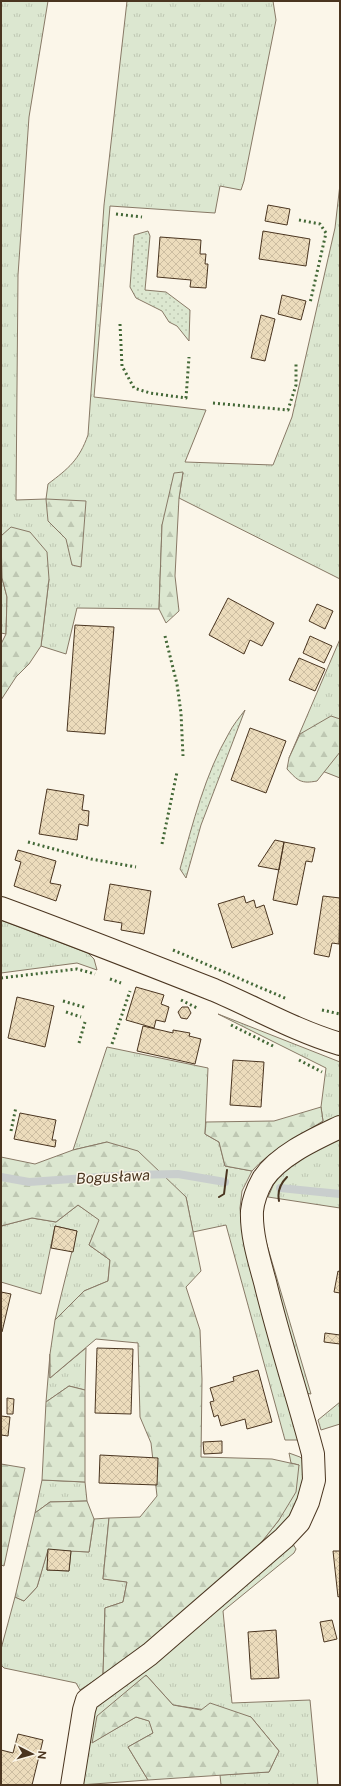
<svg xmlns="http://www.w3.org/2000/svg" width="341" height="1786" font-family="'Public Sans',sans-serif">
	<defs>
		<pattern id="grass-tufts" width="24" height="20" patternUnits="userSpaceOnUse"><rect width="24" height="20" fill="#dce7d0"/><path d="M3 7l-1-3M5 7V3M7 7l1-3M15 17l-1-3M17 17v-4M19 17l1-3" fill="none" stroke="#bec7b2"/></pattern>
		<pattern id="forest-firs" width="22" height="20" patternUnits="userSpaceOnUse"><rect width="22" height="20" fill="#dce7d0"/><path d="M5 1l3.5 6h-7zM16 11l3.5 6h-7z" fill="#bec7b2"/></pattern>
		<pattern id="garden-dots" width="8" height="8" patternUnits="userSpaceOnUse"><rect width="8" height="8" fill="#dce7d0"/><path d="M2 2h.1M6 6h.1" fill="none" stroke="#bec7b2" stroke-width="1.8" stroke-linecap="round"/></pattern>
		<pattern id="building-cross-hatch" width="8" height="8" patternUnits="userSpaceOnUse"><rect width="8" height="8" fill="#ecdcbc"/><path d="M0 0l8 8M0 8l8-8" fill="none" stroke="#ccbda1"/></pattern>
	</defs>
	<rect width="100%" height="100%" fill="#fbf6e9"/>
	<path fill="url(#grass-tufts)" stroke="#887966" d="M 1,1 L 48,1 L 29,117 L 18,275 L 16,500 L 46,499 L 48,484 C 69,468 79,460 88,435 L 104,205 L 127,1 L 273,1 L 276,20 L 244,181 L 241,190 L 220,186 L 215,213 L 110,206 L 94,397 L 206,410 L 185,462 L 273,465 L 292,417 L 335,228 L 340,184 L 340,579 L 179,498 L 183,473 L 162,525 L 159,609 L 77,608 L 66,654 L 41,646 L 49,579 L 1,536 Z
		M 1,561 L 2,578 L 7,597 L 6,634 L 1,633 Z
		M 340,639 L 340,778 L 289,758 Z
		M 1,920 L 88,953 L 94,959 L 97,970 L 77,963 L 1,973 Z
		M 218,1014 L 340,1062 L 340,1117 L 277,1150 L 323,1121 L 321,1107 L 326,1068 Z
		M 107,1047 L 208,1068 L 205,1134 L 219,1142 L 225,1166 L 252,1171 L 242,1191 L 240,1208 L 241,1221 L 248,1255 L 301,1436 L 298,1440 L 285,1440 L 226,1225 L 193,1232 L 186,1197 L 107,1142 L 73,1150 Z
		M 340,1135 L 340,1208 L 268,1197 L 275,1181 L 287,1167 Z
		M 78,1205 L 100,1220 L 89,1245 L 110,1260 L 108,1281 L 84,1291 L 55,1320 L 77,1231 L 55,1226 L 41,1294 L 1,1282 L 1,1226 L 32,1218 L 56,1222 Z
		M 265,1238 L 311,1394 L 305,1393 L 267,1260 Z
		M 86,1348 L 85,1390 L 69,1386 L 46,1402 L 50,1354 L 50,1378 Z
		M 340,1402 L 340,1424 L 321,1430 L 318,1420 Z
		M 289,1453 L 300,1457 L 305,1462 L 304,1491 L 297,1510 L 245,1563 L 279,1520 L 299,1465 L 291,1463 Z
		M 42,1480 L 85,1482 L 87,1501 L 50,1502 L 35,1513 Z
		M 109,1518 L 103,1579 L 127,1582 L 123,1602 L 105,1608 L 103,1675 L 80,1690 L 76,1683 L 4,1668 L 1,1665 L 1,1649 L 15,1597 L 24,1601 L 37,1587 L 48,1549 L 47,1570 L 69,1571 L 71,1551 L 89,1552 L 94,1519 Z
		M 293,1544 L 296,1549 L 294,1553 L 223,1611 L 232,1703 L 310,1700 L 318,1785 L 221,1785 L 220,1775 L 269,1772 L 279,1751 L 251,1717 L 173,1705 L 146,1675 L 93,1742 L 136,1717 L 150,1721 L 153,1733 L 128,1747 L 148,1780 L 80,1785 L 95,1709 L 106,1696 Z"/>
	<path fill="url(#forest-firs)" stroke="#887966" d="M 183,472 L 179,498 L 175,576 L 179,611 L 166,623 L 159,609 L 162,525 L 174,473 Z
		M 46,499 L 86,501 L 81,567 L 72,565 L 66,539 L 48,521 Z
		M 11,527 L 30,532 L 47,552 L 49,579 L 41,646 L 29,664 L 16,677 L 1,700 L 1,644 L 6,634 L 7,597 L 2,578 L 1,536 Z
		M 331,716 L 340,719 L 340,752 L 317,781 C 301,784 298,781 287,769 L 289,758 L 300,734 Z
		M 321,1107 L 323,1121 C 301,1135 269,1151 252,1171 L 225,1166 L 219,1142 L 205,1134 L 206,1122 L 274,1121 Z
		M 107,1142 L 138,1151 L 186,1197 L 201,1271 L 186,1287 L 200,1330 L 202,1379 L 201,1457 L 272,1459 L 299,1465 L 296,1492 L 279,1520 L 245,1563 L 176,1621 L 103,1675 L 105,1608 L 123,1602 L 127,1582 L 103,1579 L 109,1518 L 140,1517 L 157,1496 L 151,1443 L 140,1417 L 138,1343 L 96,1339 L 50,1378 L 50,1354 L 55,1320 L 84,1291 L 108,1281 L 110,1260 L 89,1245 L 99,1220 L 78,1205 L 56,1222 L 32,1218 L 1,1226 L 1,1157 L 35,1164 L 73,1150 Z
		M 69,1386 L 85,1390 L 85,1482 L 42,1480 L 46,1402 Z
		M 1,1464 L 25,1468 L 4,1566 L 1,1565 Z
		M 87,1501 L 94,1519 L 89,1552 L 48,1550 L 37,1587 L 24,1601 L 15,1597 L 35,1513 L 50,1502 Z
		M 146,1675 L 173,1705 L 201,1710 L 210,1703 L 251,1717 L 279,1751 L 269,1772 L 148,1780 L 128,1747 L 153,1733 L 149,1721 L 136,1717 L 92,1743 L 97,1716 Z"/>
	<path fill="url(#garden-dots)" stroke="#887966" d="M 148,231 L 150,236 L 145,290 L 166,292 L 190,310 L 189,341 L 177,326 L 169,322 L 162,311 L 136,298 L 130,287 L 134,235 Z
		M 245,710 L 201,825 L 186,878 L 180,869 C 193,823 205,774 229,733 C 233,725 239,718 245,710 Z"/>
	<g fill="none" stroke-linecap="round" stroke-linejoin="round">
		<path stroke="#c9cecd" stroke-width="8" d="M 1,1177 L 29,1182 L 129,1175 L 178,1174 L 225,1182
			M 280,1188 L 340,1194"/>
	</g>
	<path fill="url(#building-cross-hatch)" stroke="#4a3520" d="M 268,205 L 290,209 L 287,225 L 265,221 Z
		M 263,231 L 310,239 L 306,266 L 259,259 Z
		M 160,237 L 201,240 L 200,254 L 206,254 L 205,264 L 208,264 L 206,288 L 190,287 L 191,280 L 157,277 Z
		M 282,295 L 306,301 L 301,320 L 278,314 Z
		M 261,315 L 275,319 L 265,361 L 251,358 Z
		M 228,598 L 274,623 L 262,646 L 250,640 L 244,654 L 209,635 Z
		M 317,604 L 333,611 L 325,629 L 309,621 Z
		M 75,625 L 114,627 L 105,734 L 67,731 Z
		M 310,636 L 332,646 L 324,663 L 303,653 Z
		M 299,658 L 325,669 L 315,691 L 289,680 Z
		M 250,728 L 286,741 L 266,793 L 231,780 Z
		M 47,789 L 84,795 L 82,810 L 89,811 L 88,826 L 79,824 L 77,840 L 39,834 Z
		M 275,840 L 284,842 L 279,870 L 258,866 Z
		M 284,842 L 315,848 L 312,862 L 306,861 L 297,905 L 273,900 Z
		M 18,850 L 56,861 L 50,883 L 61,885 L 56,901 L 14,886 L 21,862 L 15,860 Z
		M 110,884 L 151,891 L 144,934 L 121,930 L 122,923 L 104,920 Z
		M 244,896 L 246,903 L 254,900 L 256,908 L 264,905 L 273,934 L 232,948 L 218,904 Z
		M 323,896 L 340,898 L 339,944 L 332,943 L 329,957 L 314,954 Z
		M 136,987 L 164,995 L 161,1004 L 169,1007 L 165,1022 L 156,1020 L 154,1028 L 126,1020 Z
		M 17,997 L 54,1006 L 45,1047 L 8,1038 Z
		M 182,1007 L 188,1007 L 191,1013 L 187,1019 L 181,1018 L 178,1012 Z
		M 143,1026 L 173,1033 L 173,1030 L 190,1033 L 189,1036 L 201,1039 L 195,1064 L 137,1051 Z
		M 233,1060 L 264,1062 L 261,1107 L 230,1105 Z
		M 20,1113 L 56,1120 L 52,1140 L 56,1140 L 55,1147 L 14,1139 Z
		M 55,1226 L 77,1231 L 73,1252 L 51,1248 Z
		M 338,1271 L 340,1272 L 340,1293 L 334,1292 Z
		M 1,1292 L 11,1294 L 2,1332 L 1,1332 Z
		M 325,1333 L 340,1335 L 340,1344 L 324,1342 Z
		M 97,1348 L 133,1349 L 131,1414 L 95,1413 Z
		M 258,1370 L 272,1422 L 247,1429 L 245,1419 L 221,1426 L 218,1415 L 214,1417 L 210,1402 L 214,1401 L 210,1388 L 234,1381 L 233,1377 Z
		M 7,1398 L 14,1399 L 13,1414 L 7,1414 Z
		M 1,1416 L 10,1417 L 8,1436 L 1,1435 Z
		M 222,1441 L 222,1453 L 204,1454 L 203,1442 Z
		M 100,1455 L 158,1458 L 157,1485 L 99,1483 Z
		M 48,1549 L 71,1551 L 69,1571 L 47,1570 Z
		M 333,1551 L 340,1551 L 340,1596 L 338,1597 Z
		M 332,1620 L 337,1639 L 324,1642 L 320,1622 Z
		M 276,1630 L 279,1678 L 251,1679 L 248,1632 Z
		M 18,1734 L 43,1740 L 32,1785 L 1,1785 L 1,1750 L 13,1753 Z"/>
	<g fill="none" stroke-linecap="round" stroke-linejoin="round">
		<defs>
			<path id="minor" d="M 1,908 C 72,934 143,962 214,990 C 256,1008 296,1031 340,1044
				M 72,1785 L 84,1710 L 87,1700 L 150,1654 L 284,1538 L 299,1522 L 308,1502 L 314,1480 L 313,1454 C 298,1397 279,1340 265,1282 C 259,1260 251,1234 252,1211 C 253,1201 258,1188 263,1179 C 279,1155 315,1139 340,1127"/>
		</defs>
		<use href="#minor" stroke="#4a3520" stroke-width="24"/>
		<use href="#minor" stroke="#fbf6e9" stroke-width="22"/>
		<path stroke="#436837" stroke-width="3" stroke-dasharray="2 3" stroke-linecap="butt" d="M 116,214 L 142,217
			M 299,220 L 320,224 L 326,233 L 310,303
			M 120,324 L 122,366 L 134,388 L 150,393 L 186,398 L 189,357
			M 213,403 L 288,410 L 296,385 L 296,364
			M 165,636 L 177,684 L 181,713 L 183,756
			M 28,842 L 91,859 L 136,867
			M 162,844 L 177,772
			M 173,950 L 287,999
			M 1,978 L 77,969 L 95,974
			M 110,979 L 121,983
			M 181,1000 L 197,1008
			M 63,1001 L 87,1008
			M 322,1010 L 340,1014
			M 66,1012 L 81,1017
			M 231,1025 L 273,1046
			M 79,1043 L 85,1022
			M 112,1044 L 130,991
			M 299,1060 L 322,1072
			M 11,1131 L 16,1107"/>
		<path stroke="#4a3520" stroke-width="2" d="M 219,1197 L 224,1194 L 227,1170
			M 279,1201 C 277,1191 280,1184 287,1177"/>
	</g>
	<g text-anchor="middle" stroke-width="3" stroke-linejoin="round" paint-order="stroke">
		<g font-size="15" font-style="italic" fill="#4a3520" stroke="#fbf6e9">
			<text transform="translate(113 1177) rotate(-3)" y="5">Bogusława</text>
		</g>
	</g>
	<rect width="341" height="1786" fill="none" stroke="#4a3520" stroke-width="4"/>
	<g transform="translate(32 1754) rotate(96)" stroke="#fbf6e9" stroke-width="3" paint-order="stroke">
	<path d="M0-3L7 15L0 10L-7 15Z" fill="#4a3520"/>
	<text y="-6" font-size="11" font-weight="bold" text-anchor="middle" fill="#4a3520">N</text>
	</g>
</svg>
